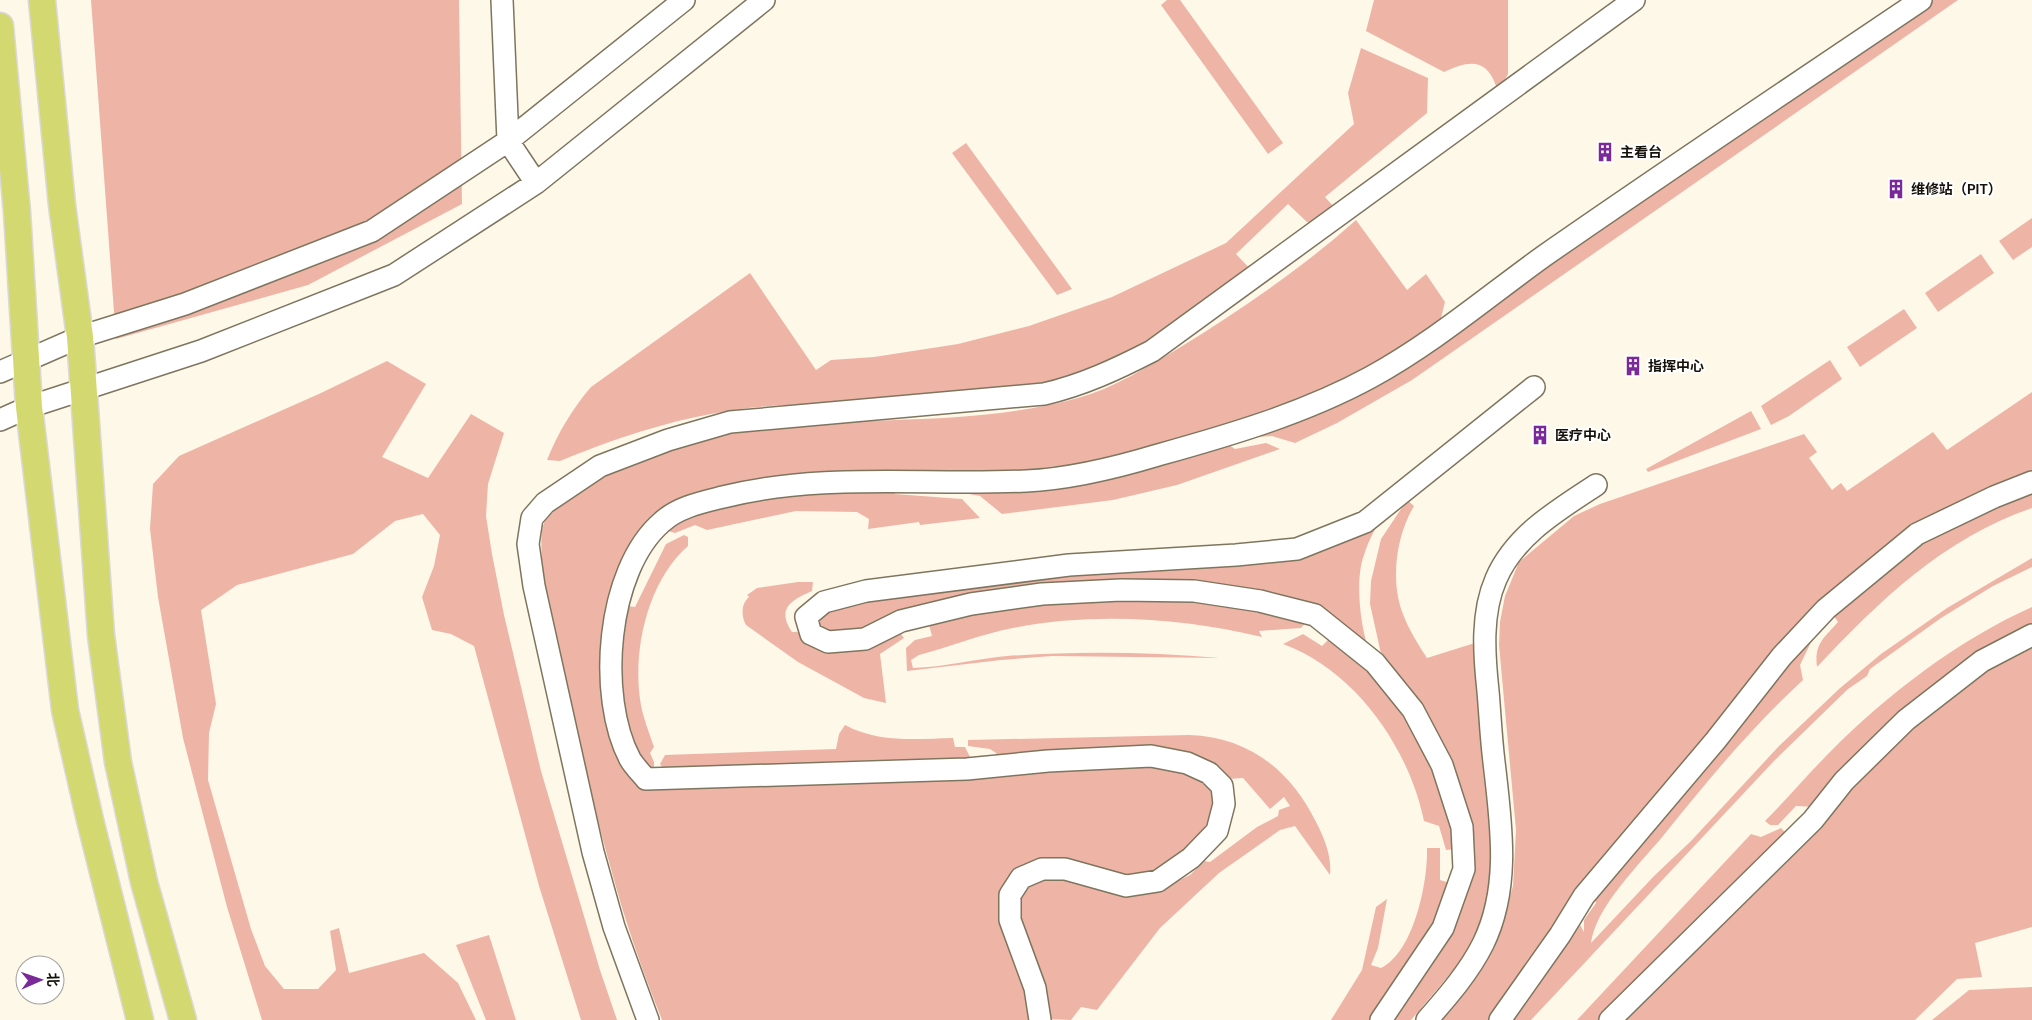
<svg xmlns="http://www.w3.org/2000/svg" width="2032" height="1020" font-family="'DM Sans','Noto Sans SC',sans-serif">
	<rect width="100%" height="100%" fill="#fef8e9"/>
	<path fill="#eeb5a7" d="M 91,0 L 459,0 L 462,204 L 308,285 L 116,339 Z
		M 1167,0 L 1180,0 L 1283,143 L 1268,154 L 1161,5 Z
		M 1374,0 L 1508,0 L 1508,74 L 1501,87 L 1496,86 C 1486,57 1468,61 1444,72 L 1366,31 Z
		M 1926,0 L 1958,0 L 1412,380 L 1337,423 L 1295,443 L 1272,436 L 1258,437 L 1257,434 L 1317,407 L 1689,165 Z
		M 1361,48 L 1428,78 L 1427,113 L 1325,197 L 1334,207 L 1316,225 L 1307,222 L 1288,204 L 1236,254 L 1252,271 C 1193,314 1132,361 1060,380 C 1032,388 1003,389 974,392 C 943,395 911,399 880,402 C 836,404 792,403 748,408 C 680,417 623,435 560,461 L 547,460 C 558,433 572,409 591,387 L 750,273 L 816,370 L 831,360 L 874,357 L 958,344 L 1029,326 L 1112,297 L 1226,243 L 1354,124 L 1348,93 Z
		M 966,143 L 1072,289 L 1057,295 L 952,153 Z
		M 2032,218 L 2032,247 L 2013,260 L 1999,241 Z
		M 1356,220 L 1407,290 L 1426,274 L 1445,302 L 1440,322 L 1389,357 L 1321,391 L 1244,421 L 1094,462 L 1023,470 L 907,472 L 740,483 L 717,488 L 691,496 L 617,586 L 621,760 L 628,776 L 637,784 L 1182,766 L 1218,793 L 1208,831 L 1153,876 L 1013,879 L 1024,975 L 1032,1020 L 662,1020 C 648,985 635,950 624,914 C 607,857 523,560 545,521 C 558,498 596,478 619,468 C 638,460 658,450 678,444 C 808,407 947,434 1078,398 C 1114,388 1147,367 1179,348 C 1242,309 1301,269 1356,220 Z
		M 1981,254 L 1994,273 L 1938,312 L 1925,293 Z
		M 1904,309 L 1917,328 L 1860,367 L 1847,347 Z
		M 1830,360 L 1842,379 L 1789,416 L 1771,425 L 1761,406 Z
		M 387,361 L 426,384 L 382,457 L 428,478 L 471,414 L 504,433 L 488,484 L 486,516 L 492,554 L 504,615 L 541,771 L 600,970 L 617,1020 L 581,1020 L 539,886 L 474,646 L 451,634 L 432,630 L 422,597 L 434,566 L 440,535 L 423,514 L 395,521 L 353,554 L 237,585 L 201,610 L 216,704 L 209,733 L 208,780 L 251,929 L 265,966 L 284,989 L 318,989 L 336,970 L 330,931 L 339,928 L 349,973 L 424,953 L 458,983 L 476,1020 L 262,1020 L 227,907 L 183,738 L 158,597 L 150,529 L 153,484 L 179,456 L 321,393 Z
		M 2032,392 L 2032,478 L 1830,597 L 1491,1020 L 1438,1020 L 1497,938 L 1513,886 L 1516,830 L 1499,645 L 1500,622 L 1505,596 L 1519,562 L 1574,516 L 1600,504 L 1804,434 L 1817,452 L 1809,458 L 1832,490 L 1841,483 L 1847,491 L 1933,432 L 1947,450 Z
		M 1751,411 L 1761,429 L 1648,472 L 1646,469 Z
		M 1226,443 L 1235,449 L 1266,443 L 1280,449 L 1177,485 L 1113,500 L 1002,514 L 980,496 L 958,492 Z
		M 892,486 L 895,494 L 962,499 L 980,518 L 920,525 L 919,522 L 868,529 L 869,519 L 857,512 L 796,511 L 707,530 L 695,525 L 675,533 L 662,529 L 718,503 Z
		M 2032,490 L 2032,508 C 1944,538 1879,601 1817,667 C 1814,644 1824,638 1838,622 L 1831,612 L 1908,550 Z
		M 1407,500 L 1414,506 C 1396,536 1390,581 1403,614 C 1409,630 1418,644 1427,658 L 1478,642 L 1496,849 L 1485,912 L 1475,939 L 1456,967 L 1411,1020 L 1387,1020 L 1415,980 L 1468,832 L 1383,663 L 1370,604 L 1371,581 L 1381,539 Z
		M 1386,510 C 1377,525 1369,539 1364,555 C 1355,579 1360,624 1368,647 L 1328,616 L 1110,585 L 856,632 L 823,633 L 814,616 L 839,603 L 956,585 L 1255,558 Z
		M 684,535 L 688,537 L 688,546 C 648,581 633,648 640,699 C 642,715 649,732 654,747 L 650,753 L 654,762 L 654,770 L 637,762 L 616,684 L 626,606 L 635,607 L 666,544 Z
		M 2032,558 L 2032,567 L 1993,586 L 1941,618 L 1870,669 L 1867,676 L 1848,689 L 1774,761 L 1531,1020 L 1505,1020 L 1579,923 L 1584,932 L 1584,920 L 1596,903 L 1594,897 L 1816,632 L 1800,665 L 1803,680 C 1752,727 1707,781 1663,836 C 1640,864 1596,906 1591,943 L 1654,876 L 1691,841 L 1779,746 L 1839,689 L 1881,654 L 1947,608 Z
		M 798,582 L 813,582 L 812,591 C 792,600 776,608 792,632 L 897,629 L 904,638 L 880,654 L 886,703 L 864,698 L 798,662 L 746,625 C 741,616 741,604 749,597 L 747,595 L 757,588 Z
		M 1111,599 L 1218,602 L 1307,621 L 1301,628 L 1259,631 L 1262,637 C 1183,618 1094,612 1013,628 C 981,634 950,647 919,655 L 911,660 L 913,668 C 944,667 976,659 1007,656 C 1077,651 1150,652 1220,658 L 1052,656 L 1001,660 L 907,671 L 906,648 L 915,640 L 932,636 L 928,621 L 1004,605 Z
		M 2032,607 L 2032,628 L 1815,807 L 1796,806 L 1778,825 L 1770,825 L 1765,821 C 1788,798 1808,774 1831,751 C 1888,694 1958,640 2032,607 Z
		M 1303,634 L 1322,646 L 1333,635 L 1353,652 L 1405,712 L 1444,788 L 1457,849 L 1446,850 L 1439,826 L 1424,821 C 1409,748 1355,670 1283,644 Z
		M 2032,641 L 2032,927 L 1975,943 L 1982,977 L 1957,979 L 1915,1020 L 1620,1020 L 1942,695 Z
		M 845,725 C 878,743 916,739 953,738 L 955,747 L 965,747 L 970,757 L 966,762 L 810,763 L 665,771 L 660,764 L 665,755 L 836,749 L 839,734 Z
		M 1189,735 C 1248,737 1289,769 1315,820 C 1324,837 1332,856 1330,875 L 1295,826 L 1280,830 L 1219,873 L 1160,928 L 1097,1010 L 1081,1007 L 1071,1020 L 1046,1019 L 1021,934 L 1017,897 L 1031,883 L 1044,876 L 1157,891 L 1190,875 L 1204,861 L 1210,862 L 1257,827 L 1278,816 L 1279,810 L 1290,806 L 1284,797 L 1270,809 L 1243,778 L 1229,779 L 1220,767 L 1207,761 L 998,761 L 996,753 L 990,749 L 968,746 L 968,740 Z
		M 1781,828 L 1788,835 L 1602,1020 L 1577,1020 L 1751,834 L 1761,837 Z
		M 1427,848 L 1440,848 L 1440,880 L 1453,884 L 1446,905 L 1371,1020 L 1331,1020 L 1362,970 L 1376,907 L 1387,899 L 1378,948 L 1371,965 L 1381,968 C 1414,952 1428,882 1427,848 Z
		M 489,935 L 516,1020 L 486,1020 L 456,945 Z
		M 2032,987 L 2032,1020 L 1932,1020 L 1969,990 Z"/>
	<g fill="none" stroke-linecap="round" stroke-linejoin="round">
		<defs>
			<path id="minor" d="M 502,0 L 508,141 L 536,183
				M 0,372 L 80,337 L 185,304 L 372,231 L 508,141 L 684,0
				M 0,420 L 29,407 L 201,351 L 394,275 L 536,183 L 764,0
				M 648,1020 L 614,927 L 593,852 L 534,586 L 528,544 L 532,518 L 545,503 L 600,466 L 668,440 L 730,422 L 1044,394 C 1083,385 1117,369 1152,351 L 1634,0
				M 1040,1020 L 1035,988 L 1010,920 L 1010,895 L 1021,878 L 1042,869 L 1065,869 L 1126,886 L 1158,881 L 1191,858 L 1217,831 L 1224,804 L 1222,786 L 1209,773 L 1187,763 L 1151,756 L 1048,761 L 967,769 L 646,779 C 641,773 634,766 630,759 C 597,697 606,570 662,522 C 678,507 703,502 723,497 C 823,472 925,486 1026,481 C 1071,479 1115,468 1158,455 C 1230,435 1305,413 1371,377 C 1433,343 1487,297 1544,256 C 1669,169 1795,85 1921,0
				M 1381,1020 L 1443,928 L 1464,869 L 1462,827 L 1442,765 L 1413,710 L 1375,663 L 1315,615 L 1260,601 L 1194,591 L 1121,590 L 1042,594 L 971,604 L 901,621 L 865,639 L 828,642 L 811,634 L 806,617 L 824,602 L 866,591 L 1069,565 L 1236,555 L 1297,549 L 1365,522 L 1534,387
				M 1427,1020 C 1448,996 1469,972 1483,944 C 1511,887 1501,823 1494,762 C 1491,738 1490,714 1488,691 C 1484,654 1481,613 1496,579 C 1515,535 1558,510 1596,485
				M 1500,1020 L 1560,935 L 1584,896 L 1716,740 L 1782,656 L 1826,609 L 1917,534 L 1994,497 L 2032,482
				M 1610,1020 L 1813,820 L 1844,781 L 1906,720 L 1982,661 L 2032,635"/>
			<path id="major" d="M 42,0 L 62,205 L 80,337 L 101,635 L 118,762 L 144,882 L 183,1020
				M 0,26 L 17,212 L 29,407 L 65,710 L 90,820 L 140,1020"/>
		</defs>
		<use href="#minor" stroke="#7e755f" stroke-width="24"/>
		<use href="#major" stroke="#dad9d8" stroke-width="29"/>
		<use href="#minor" stroke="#fff" stroke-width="21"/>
		<use href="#major" stroke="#d3d970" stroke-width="26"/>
	</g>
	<defs>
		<symbol id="building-bare" viewBox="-9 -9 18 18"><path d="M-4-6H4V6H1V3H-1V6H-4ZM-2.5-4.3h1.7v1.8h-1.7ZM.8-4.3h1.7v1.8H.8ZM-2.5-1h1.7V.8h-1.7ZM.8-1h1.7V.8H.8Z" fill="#7a2999" stroke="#fff" stroke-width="2.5" paint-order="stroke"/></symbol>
	</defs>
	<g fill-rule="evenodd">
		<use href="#building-bare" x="1591" y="138" width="28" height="28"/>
		<use href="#building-bare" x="1882" y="175" width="28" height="28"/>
		<use href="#building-bare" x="1619" y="352" width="28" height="28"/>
		<use href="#building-bare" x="1526" y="421" width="28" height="28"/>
	</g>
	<g text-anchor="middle" stroke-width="4" stroke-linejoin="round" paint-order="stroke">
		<g font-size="14" font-weight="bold" fill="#16120a" stroke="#fff" text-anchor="start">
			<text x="1620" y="157">主看台</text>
			<text x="1911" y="194">维修站（PIT）</text>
			<text x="1648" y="371">指挥中心</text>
			<text x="1555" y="440">医疗中心</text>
		</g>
	</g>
	<g transform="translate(40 980) rotate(88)"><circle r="24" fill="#ffffff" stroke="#a2a09d"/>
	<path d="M0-4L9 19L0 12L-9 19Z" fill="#7a2999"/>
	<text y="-8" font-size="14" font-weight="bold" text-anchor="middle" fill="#16120a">北</text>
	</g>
</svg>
